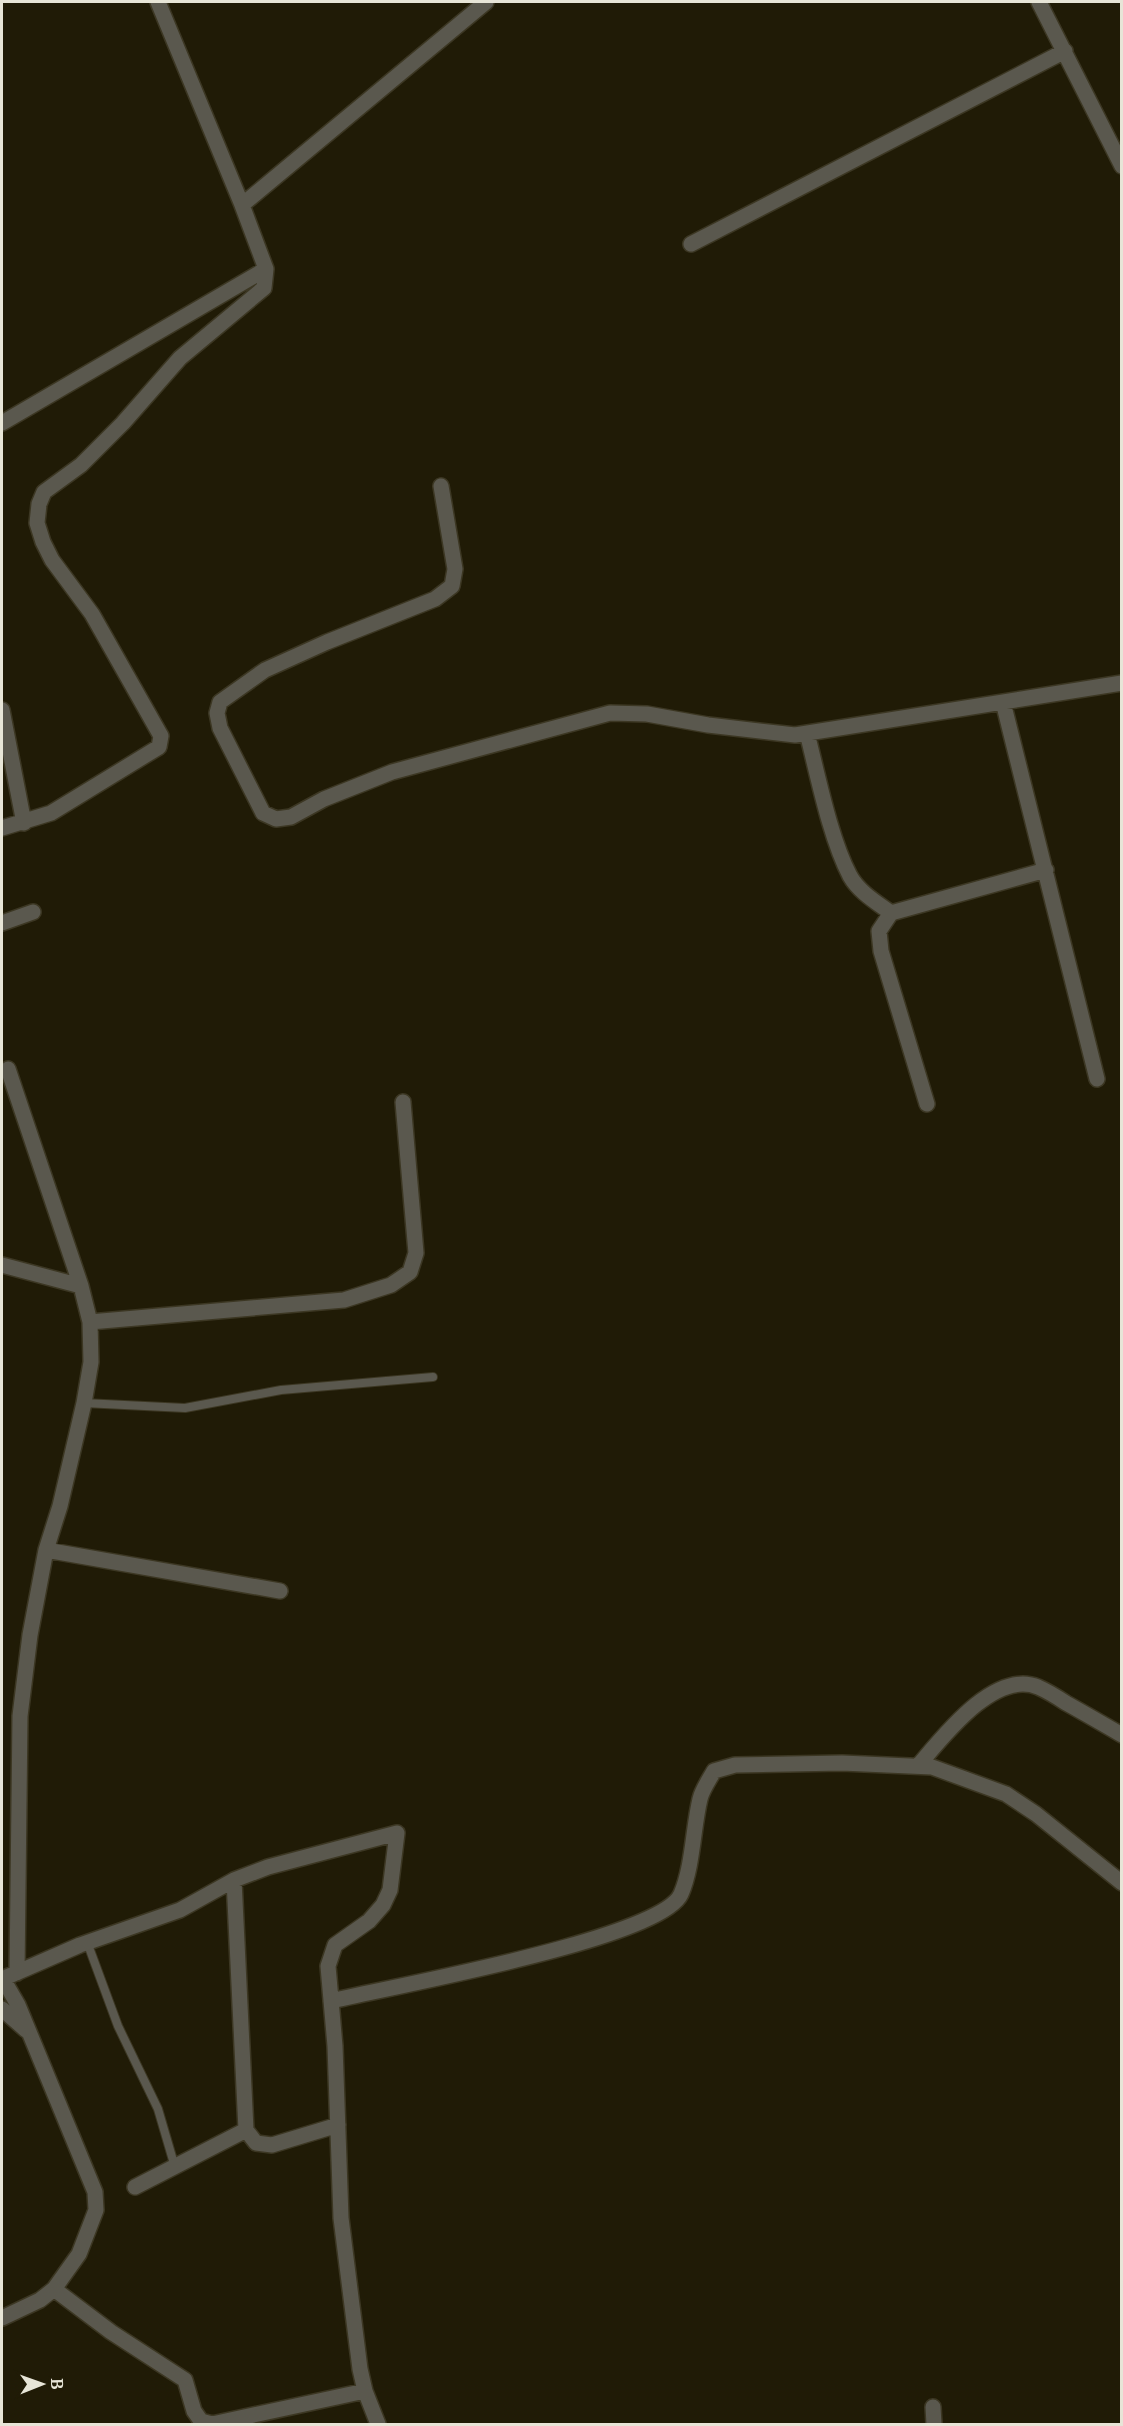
<svg xmlns="http://www.w3.org/2000/svg" width="1123" height="2426" font-family="Merriweather,serif">
	<rect width="100%" height="100%" fill="#201b06"/>
	<g fill="none" stroke-linecap="round" stroke-linejoin="round">
		<defs>
			<path id="lane" d="M 84,1403 L 185,1408 L 281,1390 L 433,1377
				M 87,1942 L 118,2026 L 158,2109 L 175,2167"/>
			<path id="street" d="M 1039,2 L 1122,166
				M 242,205 L 486,2
				M 691,244 L 1065,51
				M 2,423 L 266,269
				M 441,486 L 455,569 L 452,586 L 435,599 L 327,642 L 265,670 L 220,702 L 217,713 L 220,728 L 263,813 L 276,819 L 291,817 L 324,799 L 392,772 L 610,713 L 647,714 L 708,725 L 795,735 L 1122,683
				M 1003,702 L 1097,1079
				M 2,710 L 24,823
				M 807,733 C 818,776 830,838 850,876 C 859,892 876,902 891,913
				M 2,828 L 51,813 L 159,747 L 161,736 L 92,614 L 52,560 L 43,542 L 37,523 L 39,504 L 44,492 L 81,465 L 123,423 L 180,358 L 264,288 L 266,269 L 242,205 L 158,2
				M 2,923 L 33,912
				M 8,1069 L 81,1286 L 90,1322
				M 927,1104 L 881,951 L 879,931 L 891,913 L 1046,870
				M 2,1265 L 81,1286
				M 46,1550 L 280,1591
				M 918,1766 C 942,1738 994,1669 1038,1687 C 1047,1691 1057,1697 1066,1703 C 1084,1713 1103,1724 1122,1735
				M 234,1880 L 246,2130 L 256,2143 L 272,2145 L 338,2125
				M 17,1973 L 20,1716 L 30,1635 L 46,1550 L 60,1506 L 84,1403 L 91,1362 L 90,1322 L 344,1300 L 391,1285 L 410,1272 L 416,1253 L 403,1102
				M 2,1979 L 80,1945 L 180,1910 L 234,1880 L 268,1867 L 397,1833 L 390,1890 L 383,1905 L 369,1921 L 335,1945 L 328,1966 L 335,2046 L 341,2218 L 360,2369 L 365,2391 L 378,2424
				M 331,2001 C 388,1987 661,1939 681,1894 C 693,1866 693,1828 700,1799 C 702,1790 709,1780 714,1771 L 735,1765 L 842,1763 L 932,1767 L 1006,1794 L 1036,1814 L 1122,1883
				M 2,2009 L 26,2030
				M 135,2187 L 246,2130
				M 54,2289 L 111,2332 L 185,2380 L 194,2411 L 201,2421 L 212,2424 L 365,2391
				M 2,2318 L 40,2300 L 54,2289 L 79,2254 L 96,2210 L 95,2192 L 18,2005 L 3,1979
				M 933,2407 L 934,2424"/>
		</defs>
		<use href="#lane" stroke="#3c3723" stroke-width="10"/>
		<use href="#street" stroke="#3c3723" stroke-width="18"/>
		<use href="#lane" stroke="#5a584e" stroke-width="8"/>
		<use href="#street" stroke="#5a584e" stroke-width="15"/>
	</g>
	<rect width="1123" height="2426" fill="none" stroke="#e7e5d7" stroke-width="6"/>
	<g transform="translate(42 2384) rotate(89)" stroke="#201b06" stroke-width="4.5" paint-order="stroke">
	<path d="M0-4.5L10 22L0 15L-10 22Z" fill="#e7e5d7"/>
	<text y="-9" font-size="16" font-weight="bold" text-anchor="middle" fill="#e7e5d7">B</text>
	</g>
</svg>
